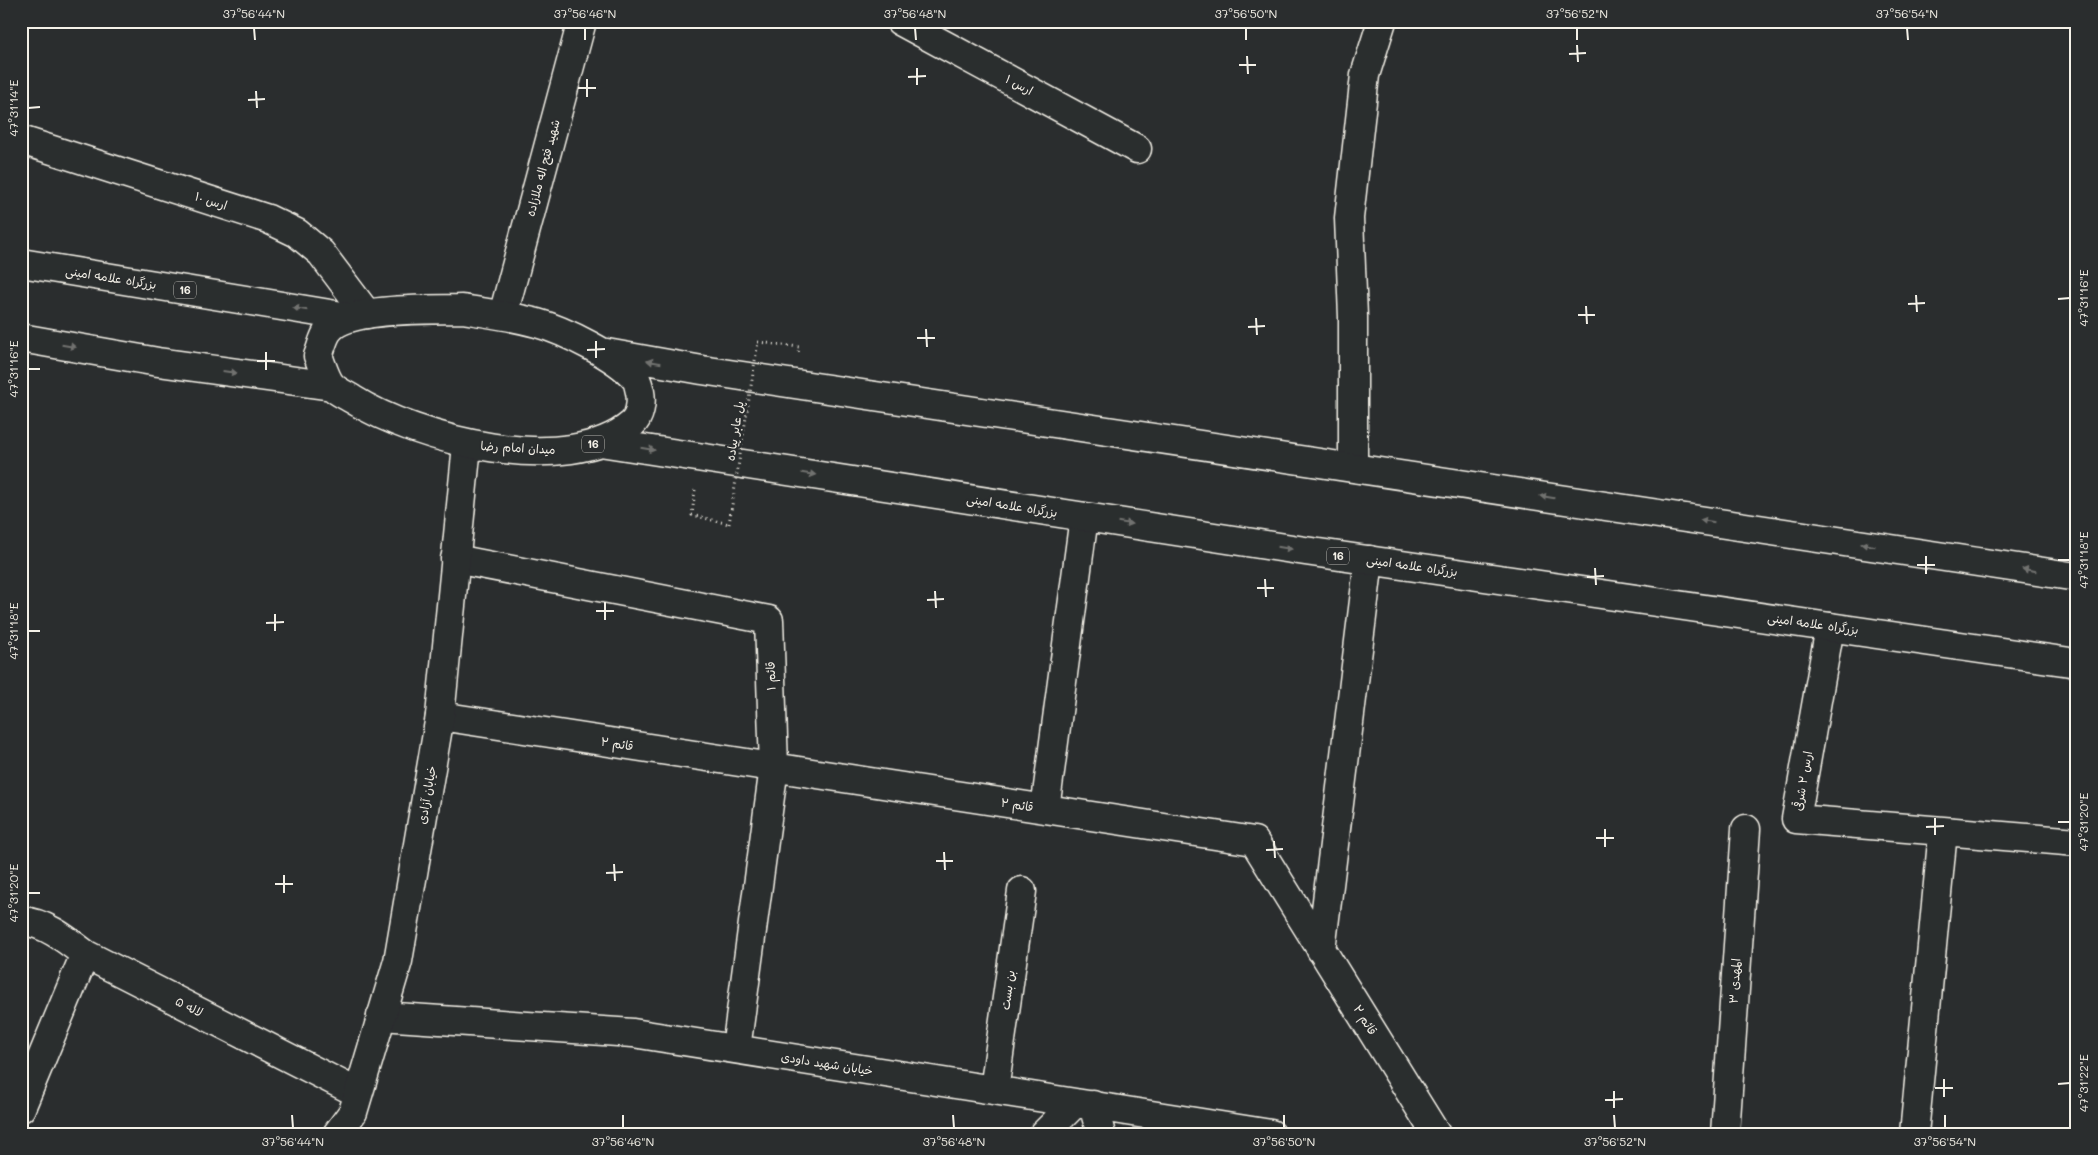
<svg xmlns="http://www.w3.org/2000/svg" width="2098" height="1155" font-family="Mali,'Playpen Sans Arabic',sans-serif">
	<rect width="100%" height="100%" fill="#2a2d2e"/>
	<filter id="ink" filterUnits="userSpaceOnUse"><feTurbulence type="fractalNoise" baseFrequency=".02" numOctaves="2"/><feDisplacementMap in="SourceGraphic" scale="10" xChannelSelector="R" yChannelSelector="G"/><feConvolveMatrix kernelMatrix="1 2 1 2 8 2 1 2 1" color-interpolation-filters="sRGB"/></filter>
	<g filter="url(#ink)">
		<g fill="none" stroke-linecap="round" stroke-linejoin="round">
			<defs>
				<path id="minor" d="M 900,21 L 1137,149
					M 21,140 L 268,219 L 297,233 L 321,253 L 367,314
					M 1353,467 L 1353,317 L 1349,218 L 1365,75 L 1382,21
					M 455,559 L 769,620 L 774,767 L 736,1049
					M 1830,627 L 1796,819 L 1943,831 L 1914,1134
					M 440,716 L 1254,841 L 1436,1134
					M 1045,809 L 1084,517
					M 1943,831 L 2077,842
					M 21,921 C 45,922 67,940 85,954 L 358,1093
					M 1321,950 L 1369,560
					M 381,1016 L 633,1033 L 1271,1134
					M 994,1090 L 1022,891
					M 1093,1105 L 1101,1134
					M 21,1108 L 85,954
					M 1044,1134 L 1075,1103
					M 1725,1134 L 1746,829"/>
				<path id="major" d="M 503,315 L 582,21
					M 337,1134 L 353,1112 L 398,961 L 440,716 L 467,445"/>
				<path id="highway" d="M 21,263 L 348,317
					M 462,309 C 488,313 512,316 537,323 C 563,330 618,357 635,378 C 638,381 639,388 640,392 C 642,402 640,417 632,424 C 568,479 417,440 352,399 C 346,395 338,392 333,387 C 326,381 322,365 318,356 C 321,349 323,338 328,331 C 346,306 432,310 462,309 Z
					M 21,338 L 158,362 L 332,386
					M 601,352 L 702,370 L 2077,577
					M 600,442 L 1305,551 L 2077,663"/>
			</defs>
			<use href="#minor" stroke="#f4f1e8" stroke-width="31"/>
			<use href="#major" stroke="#f4f1e8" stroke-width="31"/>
			<use href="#highway" stroke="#f4f1e8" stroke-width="31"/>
			<path stroke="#f4f1e8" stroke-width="3" stroke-dasharray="1 4" stroke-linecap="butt" d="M 758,342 L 799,347 L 798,353
				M 695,490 L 692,515 L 729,524"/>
			<use href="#minor" stroke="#2a2d2e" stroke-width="28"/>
			<use href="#major" stroke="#2a2d2e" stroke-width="28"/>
			<use href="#highway" stroke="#2a2d2e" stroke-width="28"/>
			<path stroke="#f4f1e8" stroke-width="3" stroke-dasharray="1 4" stroke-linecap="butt" d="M 729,524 L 758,342"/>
		</g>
		<defs><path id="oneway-solid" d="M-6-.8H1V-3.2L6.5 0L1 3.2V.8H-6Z" transform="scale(1.25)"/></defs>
		<g fill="#71726f">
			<use href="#oneway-solid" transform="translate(300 309) rotate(-171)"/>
			<use href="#oneway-solid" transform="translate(69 346) rotate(10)"/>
			<use href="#oneway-solid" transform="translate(654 362) rotate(-170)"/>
			<use href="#oneway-solid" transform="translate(230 372) rotate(8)"/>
			<use href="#oneway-solid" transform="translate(648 449) rotate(9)"/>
			<use href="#oneway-solid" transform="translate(809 474) rotate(9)"/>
			<use href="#oneway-solid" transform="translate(1547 497) rotate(-171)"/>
			<use href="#oneway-solid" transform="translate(1707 521) rotate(-171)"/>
			<use href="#oneway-solid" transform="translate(1125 523) rotate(9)"/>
			<use href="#oneway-solid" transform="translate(1868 545) rotate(-171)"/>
			<use href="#oneway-solid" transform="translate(1285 548) rotate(9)"/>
			<use href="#oneway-solid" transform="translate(2029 570) rotate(-171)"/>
		</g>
	</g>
	<path fill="none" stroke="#f4f1e8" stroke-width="2" d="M 254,28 L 255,40M 585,28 L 585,40M 915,28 L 916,40M 1246,28 L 1246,40M 1577,28 L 1577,40M 1907,28 L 1908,40M 1577,45 L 1578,62M 1569,54 L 1586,53M 1247,56 L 1248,74M 1239,65 L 1256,65M 917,68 L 917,85M 908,77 L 926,76M 587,79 L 587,97M 578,88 L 596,88M 256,91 L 257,108M 248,100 L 265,99M 28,108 L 40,107M 1916,295 L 1917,312M 2058,299 L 2070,298M 1908,304 L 1925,303M 1586,306 L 1587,324M 1578,315 L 1595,315M 1256,318 L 1257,335M 1248,327 L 1265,326M 926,329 L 927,347M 917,338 L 935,338M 596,341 L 596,358M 587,350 L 605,349M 266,352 L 266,370M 257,361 L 275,361M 28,369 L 40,369M 1926,556 L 1926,574M 2058,560 L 2070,560M 1917,565 L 1935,565M 1595,568 L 1596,585M 1587,577 L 1604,576M 1265,579 L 1266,597M 1257,588 L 1274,588M 935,591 L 936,608M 927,600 L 944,599M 605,602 L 605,620M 596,611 L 614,611M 275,614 L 275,631M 266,623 L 284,622M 28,631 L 40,631M 1935,818 L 1935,835M 2058,822 L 2070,822M 1926,827 L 1944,826M 1605,829 L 1605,847M 1596,838 L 1614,838M 1274,841 L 1275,858M 1266,850 L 1283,849M 944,852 L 945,870M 936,861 L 953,861M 614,864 L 615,881M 606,873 L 623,872M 284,875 L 284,893M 275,884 L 293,884M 28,893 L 40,893M 1944,1079 L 1944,1097M 2058,1084 L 2070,1083M 1935,1088 L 1953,1088M 1614,1091 L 1614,1108M 1605,1100 L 1623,1099M 292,1115 L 293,1128M 623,1115 L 623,1128M 953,1115 L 954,1128M 1284,1115 L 1284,1128M 1614,1115 L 1615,1128M 1945,1115 L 1945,1128"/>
	<g text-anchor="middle" stroke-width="4.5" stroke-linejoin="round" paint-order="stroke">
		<g fill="#2a2d2e" stroke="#b7b6b0" stroke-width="1">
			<rect x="174" y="281.5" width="22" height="17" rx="4"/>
			<rect x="582" y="435.5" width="22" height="17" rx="4"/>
			<rect x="1327" y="547.5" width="22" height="17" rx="4"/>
		</g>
		<g font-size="11" font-weight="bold" fill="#f4f1e8">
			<text x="185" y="294">16</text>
			<text x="593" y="448">16</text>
			<text x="1338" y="560">16</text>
		</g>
		<g font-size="12" fill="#f4f1e8" stroke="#2a2d2e">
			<text transform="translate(1019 85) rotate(28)" y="4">ارس ۱</text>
			<text transform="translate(543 168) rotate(-75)" y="4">شهید فتح اله ملازاده</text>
			<text transform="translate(211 201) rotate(18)" y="4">ارس ۱۰</text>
			<text transform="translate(111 278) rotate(9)" y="4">بزرگراه علامه امینی</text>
			<text transform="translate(735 431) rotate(-81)" y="4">پل عابر پیاده</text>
			<text transform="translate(518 448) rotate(3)" y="4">میدان امام رضا</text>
			<text transform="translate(1012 506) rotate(9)" y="4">بزرگراه علامه امینی</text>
			<text transform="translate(1412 566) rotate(8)" y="4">بزرگراه علامه امینی</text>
			<text transform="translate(1813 624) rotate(8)" y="4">بزرگراه علامه امینی</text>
			<text transform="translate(771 676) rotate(-92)" y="4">قائم ۱</text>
			<text transform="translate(617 744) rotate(9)" y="4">قائم ۲</text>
			<text transform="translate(1803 781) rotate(-80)" y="4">ارس ۲ شرقی</text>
			<text transform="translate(427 795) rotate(-80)" y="4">خیابان آزادی</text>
			<text transform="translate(1017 805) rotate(9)" y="4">قائم ۲</text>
			<text transform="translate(1735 981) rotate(-86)" y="4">المهدی ۳</text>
			<text transform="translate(1008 990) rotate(-82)" y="4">بن بست</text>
			<text transform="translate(189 1007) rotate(27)" y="4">لاله ۵</text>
			<text transform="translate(1365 1020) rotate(58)" y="4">قائم ۲</text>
			<text transform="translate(827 1064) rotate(9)" y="4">خیابان شهید داودی</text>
		</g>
	</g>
	<rect width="2098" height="1155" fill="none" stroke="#2a2d2e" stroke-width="55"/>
	<rect x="28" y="28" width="2042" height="1100" fill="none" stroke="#f4f1e8" stroke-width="2"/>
	<g font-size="12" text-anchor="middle" fill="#f4f1e8">
		<text x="254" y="18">37°56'44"N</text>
		<text x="585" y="18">37°56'46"N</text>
		<text x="915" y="18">37°56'48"N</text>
		<text x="1246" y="18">37°56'50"N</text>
		<text x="1577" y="18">37°56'52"N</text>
		<text x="1907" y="18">37°56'54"N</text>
		<text transform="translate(14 108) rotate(-90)" y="4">47°31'14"E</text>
		<text transform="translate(2084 298) rotate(-90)" y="4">47°31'16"E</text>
		<text transform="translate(14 369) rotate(-90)" y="4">47°31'16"E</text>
		<text transform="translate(2084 560) rotate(-90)" y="4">47°31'18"E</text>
		<text transform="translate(14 631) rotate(-90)" y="4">47°31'18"E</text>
		<text transform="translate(2084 822) rotate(-90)" y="4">47°31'20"E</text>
		<text transform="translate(14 893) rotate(-90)" y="4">47°31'20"E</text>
		<text transform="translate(2084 1083) rotate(-90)" y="4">47°31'22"E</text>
		<text x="293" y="1146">37°56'44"N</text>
		<text x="623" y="1146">37°56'46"N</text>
		<text x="954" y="1146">37°56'48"N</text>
		<text x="1284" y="1146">37°56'50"N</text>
		<text x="1615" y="1146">37°56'52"N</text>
		<text x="1945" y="1146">37°56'54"N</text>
	</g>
</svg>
